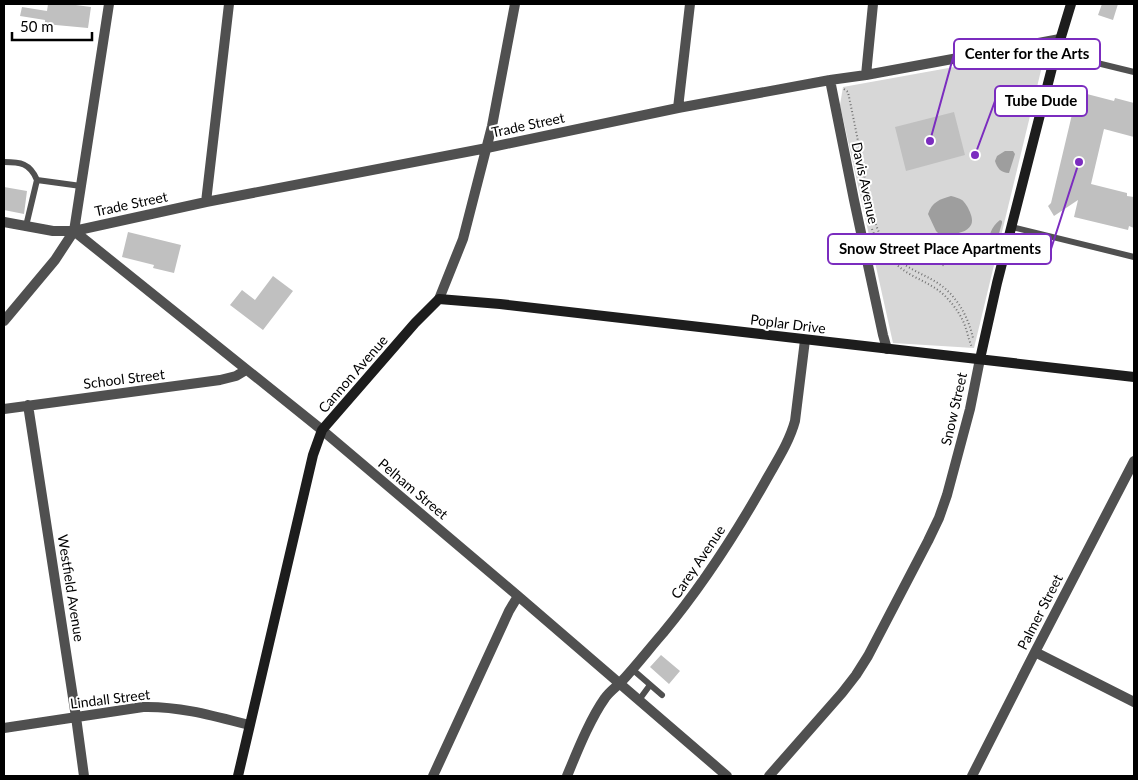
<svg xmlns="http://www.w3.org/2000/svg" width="1138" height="780" font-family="Lato,sans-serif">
	<rect width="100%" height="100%" fill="#fff"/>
	<path fill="#d7d7d7" d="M 1032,53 L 1044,58 L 974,348 L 893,343 L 840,105 L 843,87 Z"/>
	<path fill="#9e9e9e" d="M 1005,151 L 1013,151 L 1015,154 L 1009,173 C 1001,173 997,168 995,161 L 997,156 Z
		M 951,196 C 955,197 959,198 962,200 C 967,204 975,219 971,225 C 966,235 947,235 938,233 L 936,231 L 928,214 C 932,202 940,199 951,196 Z
		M 1000,220 L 1002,221 L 1002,223 L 995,247 L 994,249 L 991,248 C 987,237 991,227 1000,220 Z"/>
	<path fill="#c0c0c0" d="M 48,4 L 68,4 L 91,7 L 88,28 L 45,24 L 45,20 L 20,16 L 22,7 L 47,11 Z
		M 1102,4 L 1118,4 L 1113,20 L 1098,15 Z
		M 1083,93 L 1114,101 L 1115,98 L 1134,103 L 1134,137 L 1104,129 L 1091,184 L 1127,193 L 1127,196 L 1134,197 L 1134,228 L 1129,226 L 1128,230 L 1074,217 L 1078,200 L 1054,216 L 1048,206 L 1051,203 L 1074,106 L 1080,107 Z
		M 954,112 L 965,155 L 906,171 L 895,127 Z
		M 4,187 L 27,191 L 24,214 L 4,210 Z
		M 128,232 L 181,245 L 174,273 L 153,268 L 154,265 L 122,257 Z
		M 273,276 L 293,291 L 263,330 L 230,305 L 242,290 L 255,300 Z
		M 661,655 L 680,671 L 669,684 L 650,667 Z"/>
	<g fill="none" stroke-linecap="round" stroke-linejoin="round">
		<path stroke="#727272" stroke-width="2" stroke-dasharray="1 2.5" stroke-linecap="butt" d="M 844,89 L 848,92 C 853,116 858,140 862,163 C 868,193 871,225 889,250 C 901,267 920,272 936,282 C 956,294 968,316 973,338
			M 872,229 C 880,250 895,267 915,277 C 926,283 936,287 945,296 C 952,303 959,312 963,321 C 967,329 968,339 972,347
			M 952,239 L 959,249
			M 933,261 L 945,266"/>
		<path stroke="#505050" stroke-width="6" d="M 1056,53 L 1134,72
			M 4,162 C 20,162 30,163 37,180 L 26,226
			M 37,180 L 81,186
			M 1012,227 L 1134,257
			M 632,669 L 662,695
			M 639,700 L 650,685"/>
		<path stroke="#505050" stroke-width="10" d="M 866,75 L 873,4
			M 830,80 L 854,200 L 883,335 L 887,349
			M 678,108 L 690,4
			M 206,202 L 229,4
			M 4,222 L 53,231 L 74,231 L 206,202 L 487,148 L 678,108 L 830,80 L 866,75 L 1060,39
			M 74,231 L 322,430 L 518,596 L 727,776
			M 439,299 L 463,239 L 492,126 L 515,4
			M 4,321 L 55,260 L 74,231 L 109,4
			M 28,405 L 76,717 L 84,776
			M 4,409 L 220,380 L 236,376 L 246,370
			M 1035,652 L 1134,702
			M 4,728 L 143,707 C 179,706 214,716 249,725
			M 433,776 L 509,611 L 518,596
			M 567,776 C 577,752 590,719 605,698 C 609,692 616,687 621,682 C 636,666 649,649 663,633 C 702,586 735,535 765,482 C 776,462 789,443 795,421 L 805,340
			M 769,776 L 842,693 L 856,675 L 868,656 L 928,541 L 939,518 L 947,495 L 970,409 L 980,359
			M 972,776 L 1035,652 L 1134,461"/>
		<path stroke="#1d1d1d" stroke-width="10" d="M 980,359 L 997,283 L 1054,60 L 1071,4
			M 238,776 L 313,455 L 322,430 L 415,323 L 439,299 L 500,304 L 1134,377"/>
	</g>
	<g text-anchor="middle" stroke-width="4" stroke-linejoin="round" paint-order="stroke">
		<g font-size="14" fill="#000" stroke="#fff">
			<text transform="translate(528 125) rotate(-12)" y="5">Trade Street</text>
			<text transform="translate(865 183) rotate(78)" y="5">Davis Avenue</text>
			<text transform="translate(131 204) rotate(-12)" y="5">Trade Street</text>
			<text transform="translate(788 324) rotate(7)" y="5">Poplar Drive</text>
			<text transform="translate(353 374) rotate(-49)" y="5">Cannon Avenue</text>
			<text transform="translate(124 379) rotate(-7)" y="5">School Street</text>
			<text transform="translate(954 409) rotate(-77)" y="5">Snow Street</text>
			<text transform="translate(413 489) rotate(40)" y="5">Pelham Street</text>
			<text transform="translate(698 562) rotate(-56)" y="5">Carey Avenue</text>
			<text transform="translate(71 588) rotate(81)" y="5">Westfield Avenue</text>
			<text transform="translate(1040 612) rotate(-63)" y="5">Palmer Street</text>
			<text transform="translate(110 699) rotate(-7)" y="5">Lindall Street</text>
		</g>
	</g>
	<path fill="none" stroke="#7b2cbf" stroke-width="2" d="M930 141L954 54M975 155L995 101M1079 162L1051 249"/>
	<g fill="#7b2cbf" stroke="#fff" stroke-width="2">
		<circle cx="930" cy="141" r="5"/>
		<circle cx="975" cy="155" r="5"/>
		<circle cx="1079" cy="162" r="5"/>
	</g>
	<g fill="#fff" stroke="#7b2cbf" stroke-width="2">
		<rect x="954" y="39" width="146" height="30" rx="5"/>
		<rect x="995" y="86" width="92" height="30" rx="5"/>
		<rect x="828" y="234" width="223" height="30" rx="5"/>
	</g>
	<g font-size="15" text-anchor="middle" font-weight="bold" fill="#000">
		<text x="1027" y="59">Center for the Arts</text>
		<text x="1041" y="106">Tube Dude</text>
		<text x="940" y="254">Snow Street Place Apartments</text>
	</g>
	<rect width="1138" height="780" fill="none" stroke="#000000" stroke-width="10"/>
	<path d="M12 32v8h80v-8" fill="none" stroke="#000000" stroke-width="2.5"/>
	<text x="20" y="32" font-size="15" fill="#000000" stroke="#ffffff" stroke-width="4" paint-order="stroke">50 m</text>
</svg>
